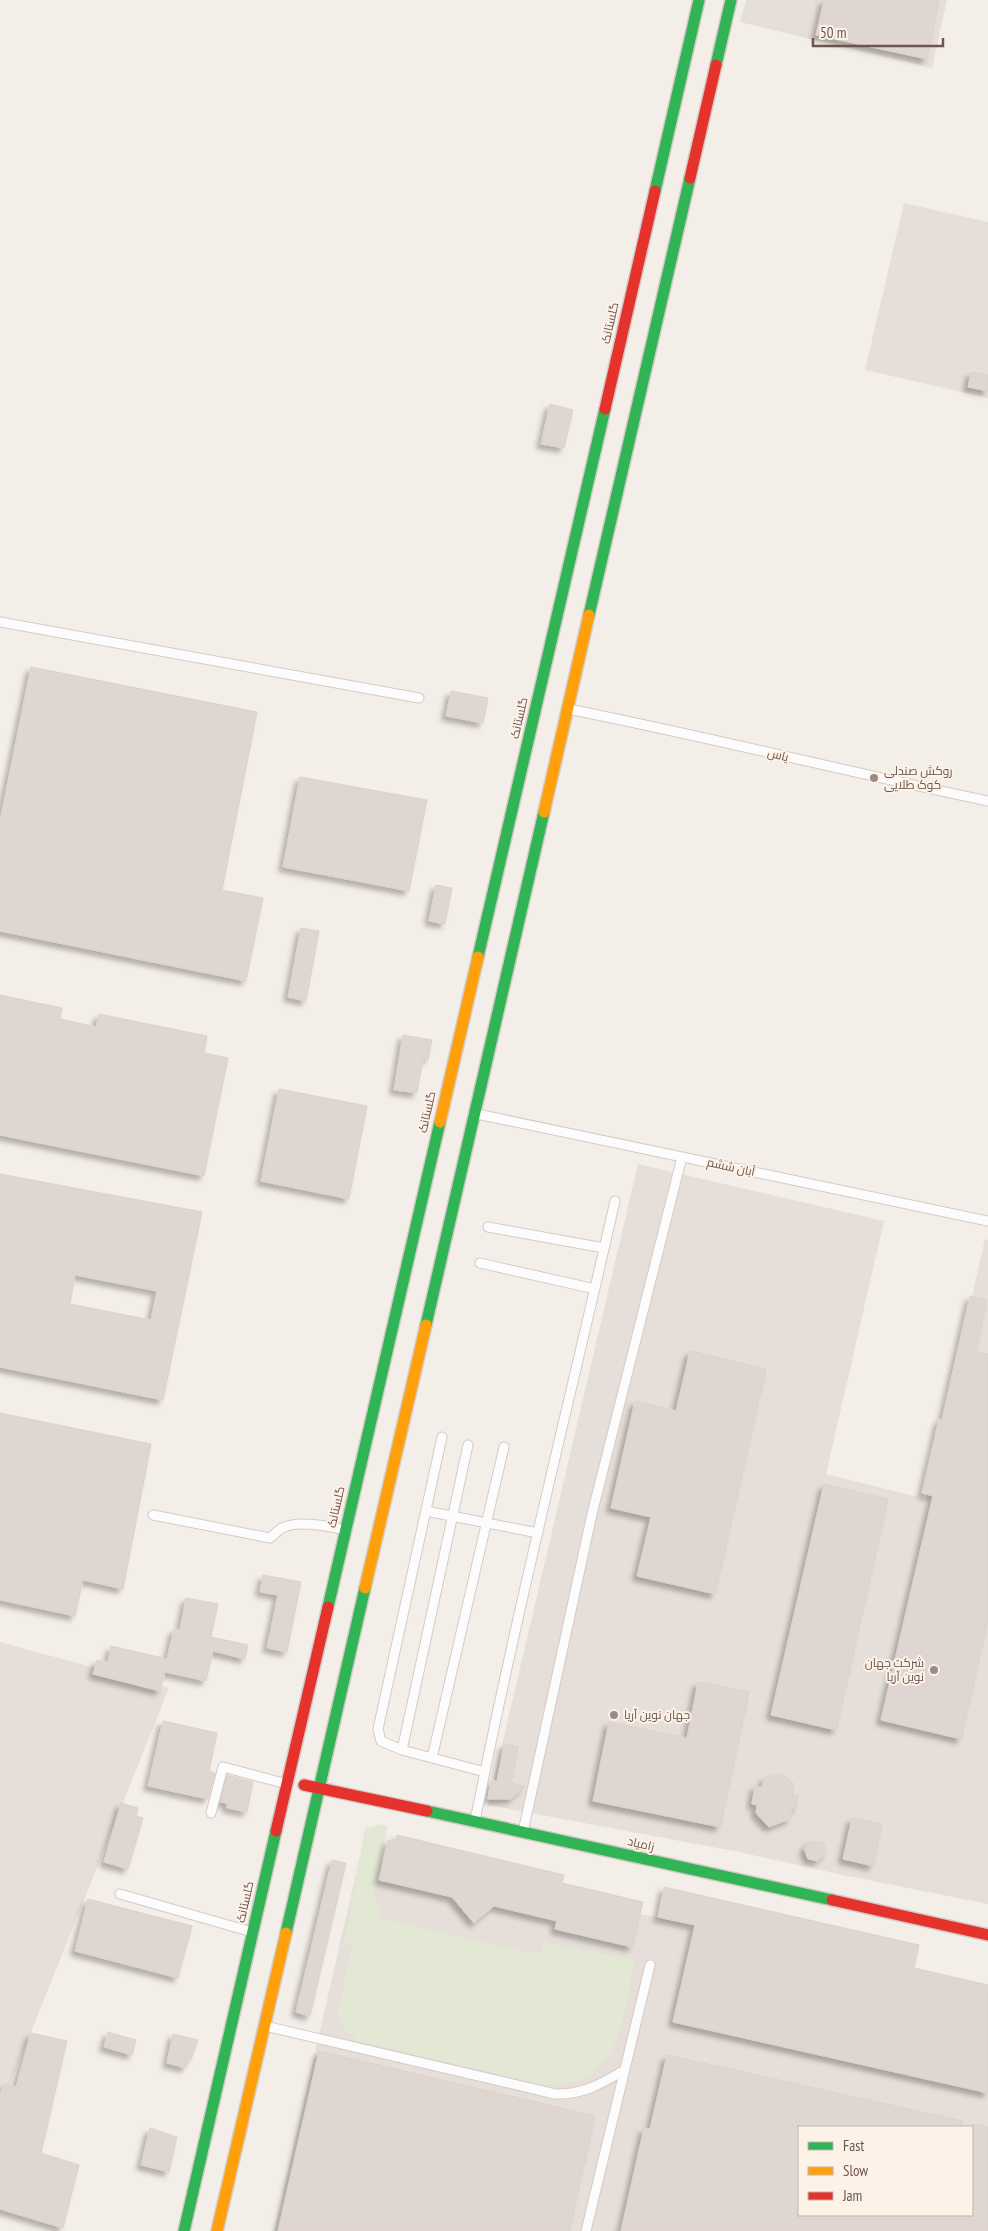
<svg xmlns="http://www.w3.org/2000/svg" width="988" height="2231" font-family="'PT Sans Narrow',Cairo,sans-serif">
	<defs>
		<filter id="shadow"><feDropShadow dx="-4.5" dy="4.5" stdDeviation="2.5" flood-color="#0004"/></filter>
	</defs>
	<rect width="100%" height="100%" fill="#f4eee8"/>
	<path fill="#e5ded9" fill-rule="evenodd" d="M 746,0 L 947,0 L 932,68 L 740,22 Z
		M 904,203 L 988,222 L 988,398 L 865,370 Z
		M 638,1164 L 884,1221 L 826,1474 L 926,1499 L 985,1239 L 988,1240 L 988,1904 L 843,1875 L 739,1852 L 488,1805 Z
		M 0,1642 L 169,1688 L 0,2109 Z
		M 360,1856 L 988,1986 L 988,2231 L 274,2231 ZM 799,2127 L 972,2127 L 972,2215 L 799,2215 Z"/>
	<path fill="#e2e8d4" d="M 382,1824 L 388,1826 L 374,1896 L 378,1903 L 381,1918 L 506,1948 L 540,1954 L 544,1942 L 634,1960 C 623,2021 620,2095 537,2083 L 358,2041 L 344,2029 L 337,2016 L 352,1946 L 344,1945 L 365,1828 Z"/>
	<path fill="#e0d6d1" stroke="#dcd1cb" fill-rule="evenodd" filter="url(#shadow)" d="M 824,0 L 939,0 L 927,59 L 816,35 Z
		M 971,372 L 988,375 L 988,391 L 968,387 Z
		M 550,404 L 573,410 L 564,448 L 541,444 Z
		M 31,667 L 257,712 L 222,890 L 263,898 L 246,981 L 0,931 L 0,821 Z
		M 451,691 L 488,698 L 483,723 L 446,716 Z
		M 300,777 L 427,800 L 409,891 L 283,867 Z
		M 436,885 L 452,888 L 445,924 L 429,921 Z
		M 301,928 L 319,931 L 306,1001 L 288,997 Z
		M 0,995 L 62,1008 L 60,1019 L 96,1027 L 99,1014 L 207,1036 L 204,1053 L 228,1058 L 204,1176 L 0,1135 Z
		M 403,1035 L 432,1040 L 428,1060 L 423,1059 L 417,1093 L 394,1090 Z
		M 279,1089 L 367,1106 L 349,1199 L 261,1181 Z
		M 0,1174 L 202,1212 L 163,1400 L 0,1367 ZM 75,1275 L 157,1291 L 151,1320 L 70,1304 Z
		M 970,1296 L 987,1300 L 976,1352 L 988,1354 L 988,1620 L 961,1739 L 881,1720 L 933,1496 L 922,1493 L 939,1419 L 942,1420 Z
		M 690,1351 L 766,1369 L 715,1594 L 637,1576 L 651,1517 L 611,1508 L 635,1401 L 676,1411 Z
		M 0,1413 L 151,1444 L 123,1589 L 83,1580 L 75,1616 L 0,1600 Z
		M 824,1484 L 888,1499 L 836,1730 L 771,1715 Z
		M 263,1575 L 301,1582 L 287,1652 L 267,1648 L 278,1595 L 260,1592 Z
		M 186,1598 L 218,1604 L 211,1637 L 248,1645 L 245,1659 L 213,1651 L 206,1681 L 165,1672 L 160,1691 L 93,1674 L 97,1660 L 108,1662 L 111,1646 L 167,1659 L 174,1629 L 180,1630 Z
		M 698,1682 L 749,1692 L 720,1827 L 593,1801 L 609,1722 L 687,1738 Z
		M 163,1721 L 217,1733 L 209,1771 L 215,1773 L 208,1799 L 148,1786 Z
		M 504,1744 L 518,1747 L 511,1783 L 525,1786 L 511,1799 L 488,1799 L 491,1780 L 497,1781 Z
		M 782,1774 L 794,1784 L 792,1795 L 798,1796 L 796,1809 L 792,1808 L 790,1819 L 769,1827 L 756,1813 L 757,1805 L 752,1804 L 755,1786 L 762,1787 L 764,1778 Z
		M 227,1775 L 253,1782 L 247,1812 L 227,1808 L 227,1803 L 220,1802 Z
		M 121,1803 L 138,1808 L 136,1816 L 143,1818 L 128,1869 L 104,1862 Z
		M 852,1818 L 882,1824 L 873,1866 L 843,1859 Z
		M 397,1835 L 564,1875 L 562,1883 L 643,1902 L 632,1947 L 555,1929 L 557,1921 L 494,1906 L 474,1923 L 452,1897 L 379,1880 L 388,1840 L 395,1842 Z
		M 811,1841 L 823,1843 L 827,1852 L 818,1861 L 808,1859 L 804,1848 Z
		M 332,1860 L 346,1863 L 310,2016 L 296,2012 Z
		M 664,1887 L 919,1945 L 914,1968 L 988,1985 L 988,2093 L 673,2022 L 695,1925 L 658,1917 Z
		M 88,1899 L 192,1926 L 178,1978 L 75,1951 Z
		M 108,2032 L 136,2040 L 132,2055 L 104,2047 Z
		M 31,2033 L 67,2041 L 41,2153 L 79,2165 L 63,2228 L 0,2209 L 0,2094 L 4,2084 L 16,2087 Z
		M 173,2034 L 198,2040 L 191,2059 L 188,2059 L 186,2068 L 167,2063 Z
		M 319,2051 L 595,2116 L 569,2231 L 278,2231 Z
		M 667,2055 L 962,2121 L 962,2127 L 799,2127 L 799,2215 L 972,2215 L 972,2124 L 988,2127 L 988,2231 L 621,2231 L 644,2128 L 650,2129 Z
		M 150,2128 L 177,2137 L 169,2172 L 141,2165 Z"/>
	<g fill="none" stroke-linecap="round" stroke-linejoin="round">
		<defs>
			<path id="lane" d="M 0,622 L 419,698
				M 568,709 C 709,737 848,772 988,801
				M 477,1114 L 988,1221
				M 488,1227 L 604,1248
				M 480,1263 L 595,1289
				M 442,1437 L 378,1729 L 381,1741 L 402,1750 L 485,1772
				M 426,1511 L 538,1533
				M 153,1515 L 270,1538 C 274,1535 278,1530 282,1528 C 298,1520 329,1526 345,1530
				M 402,1750 L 468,1445
				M 432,1758 L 504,1447
				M 211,1813 L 223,1767 L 287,1784
				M 475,1821 C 516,1613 568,1408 615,1201
				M 523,1832 L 592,1514 L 682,1157
				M 120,1894 L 252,1932
				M 265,2026 L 555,2094 C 582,2095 601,2084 623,2071
				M 586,2231 L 650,1965"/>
			<path id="fast" d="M 716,65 L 731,0
				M 655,191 L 699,0
				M 589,615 L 690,178
				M 478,957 L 605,409
				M 426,1325 L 544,812
				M 328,1607 L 440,1122
				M 427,1811 L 832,1900
				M 286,1933 L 365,1588
				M 184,2231 L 276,1831"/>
			<path id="slow" d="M 544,812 L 589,615
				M 440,1122 L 478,957
				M 365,1588 L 426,1325
				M 217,2231 L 286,1933"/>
			<path id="jam" d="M 690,178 L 716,65
				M 605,409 L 655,191
				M 304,1785 L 427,1811
				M 276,1831 L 328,1607
				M 832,1900 L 988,1935"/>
		</defs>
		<use href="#lane" stroke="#d2cbc7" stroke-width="11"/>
		<use href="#fast" stroke="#d2cac5" stroke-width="14"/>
		<use href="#slow" stroke="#d2cac5" stroke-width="14"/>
		<use href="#jam" stroke="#d2cac5" stroke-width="14"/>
		<use href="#lane" stroke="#fdfcfc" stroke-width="9"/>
		<use href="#fast" stroke="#30b455" stroke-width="11"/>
		<use href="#slow" stroke="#ff9f0a" stroke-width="11"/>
		<use href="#jam" stroke="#e5322d" stroke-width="11"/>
	</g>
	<g fill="#9c8b83" stroke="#fcf2e8" stroke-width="2">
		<circle cx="874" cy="778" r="5"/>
		<circle cx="934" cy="1670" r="5"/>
		<circle cx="614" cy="1715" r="5"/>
	</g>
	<g text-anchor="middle" stroke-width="4" stroke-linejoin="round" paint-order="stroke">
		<g font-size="12" fill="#6d554d" stroke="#fcf2e8">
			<text transform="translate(610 323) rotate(-77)" y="4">گلستانک</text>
			<text transform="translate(519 718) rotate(-77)" y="4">گلستانک</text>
			<text transform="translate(778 755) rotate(14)" y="4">یاس</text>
			<text transform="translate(427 1112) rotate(-77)" y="4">گلستانک</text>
			<text transform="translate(731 1167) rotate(12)" y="4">آبان ششم</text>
			<text transform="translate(336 1507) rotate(-77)" y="4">گلستانک</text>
			<text transform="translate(641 1844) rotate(13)" y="4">زامیاد</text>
			<text transform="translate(245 1902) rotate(-77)" y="4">گلستانک</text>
		</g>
		<g font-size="12" fill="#6d554d" stroke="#fcf2e8" text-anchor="start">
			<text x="884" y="775">روکش صندلی<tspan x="884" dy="14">کوک طلایی</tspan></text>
			<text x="924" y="1667" text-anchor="end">شرکت جهان<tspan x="924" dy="14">نوین آریا</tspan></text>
			<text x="624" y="1719">جهان نوین آریا</text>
		</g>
	</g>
	<rect x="798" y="2126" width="175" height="90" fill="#fcf2e8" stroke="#c3b3aa"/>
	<rect x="808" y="2142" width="25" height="8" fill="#30b455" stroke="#c3b3aa"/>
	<text x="843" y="2151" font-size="15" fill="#6d554d">Fast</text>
	<rect x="808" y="2167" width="25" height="8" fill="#ff9f0a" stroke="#c3b3aa"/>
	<text x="843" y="2176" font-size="15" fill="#6d554d">Slow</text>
	<rect x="808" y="2192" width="25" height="8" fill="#e5322d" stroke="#c3b3aa"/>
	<text x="843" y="2201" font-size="15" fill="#6d554d">Jam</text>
	<path d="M813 38v8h130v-8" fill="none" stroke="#6d554d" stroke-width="2.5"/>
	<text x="820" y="38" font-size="15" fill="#6d554d" stroke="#fcf2e8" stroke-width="4" paint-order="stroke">50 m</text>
</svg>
